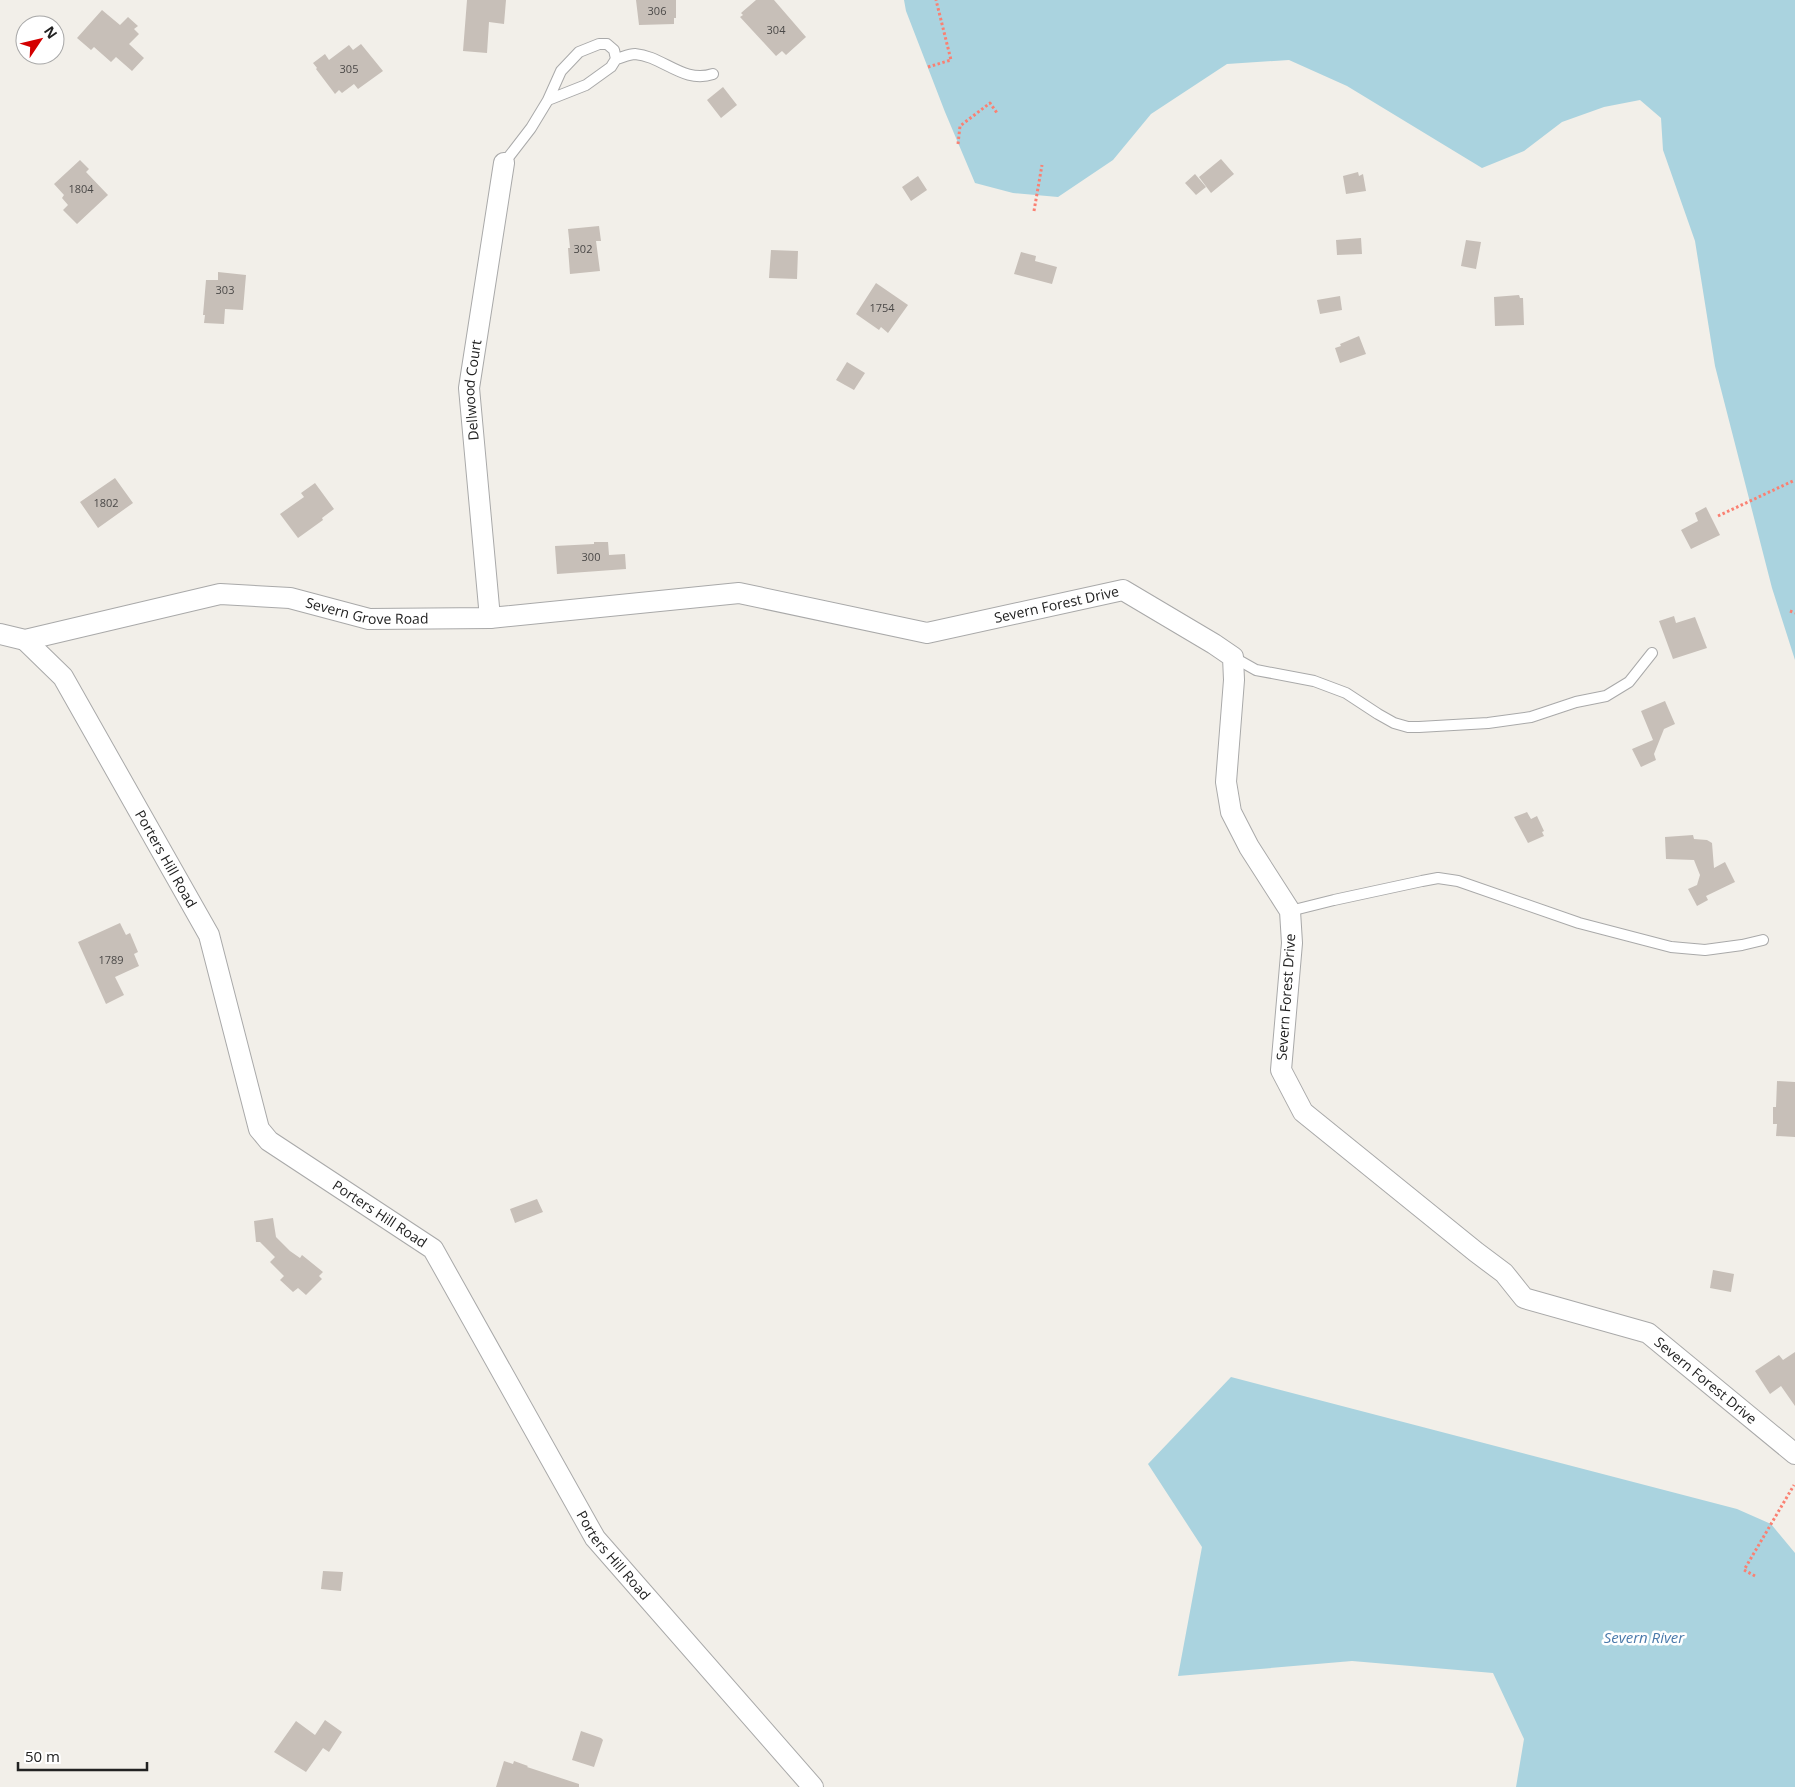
<svg xmlns="http://www.w3.org/2000/svg" width="1795" height="1787" font-family="'Open Sans',sans-serif">
	<rect width="100%" height="100%" fill="#f2efe9"/>
	<path fill="#aad3df" d="M 904,0 L 1795,0 L 1795,660 L 1772,588 L 1715,366 L 1695,241 L 1663,150 L 1661,118 L 1640,100 L 1604,107 L 1562,122 L 1524,151 L 1482,168 L 1347,86 L 1289,60 L 1227,64 L 1151,114 L 1113,160 L 1058,197 L 1013,193 L 975,183 L 945,112 L 906,11 Z
		M 1231,1377 L 1737,1509 L 1771,1524 L 1795,1553 L 1795,1787 L 1516,1787 L 1524,1739 L 1493,1673 L 1352,1661 L 1178,1676 L 1202,1547 L 1148,1464 Z"/>
	<path fill="#c7bfb8" d="M 467,0 L 506,0 L 504,24 L 489,22 L 487,53 L 463,51 Z
		M 636,0 L 676,0 L 676,18 L 674,18 L 674,24 L 639,25 Z
		M 756,0 L 774,0 L 806,37 L 786,55 L 782,51 L 776,56 L 740,17 L 743,15 L 741,13 Z
		M 102,10 L 120,25 L 128,17 L 138,26 L 134,29 L 139,34 L 129,44 L 144,58 L 132,71 L 116,57 L 111,62 L 94,47 L 91,50 L 77,38 Z
		M 361,44 L 383,71 L 358,89 L 354,84 L 342,93 L 339,90 L 335,94 L 316,69 L 317,68 L 313,63 L 325,54 L 329,60 L 349,45 L 353,50 Z
		M 723,87 L 737,105 L 721,118 L 707,100 Z
		M 1221,159 L 1234,174 L 1211,193 L 1199,177 Z
		M 80,160 L 89,169 L 86,172 L 108,195 L 77,224 L 63,210 L 68,205 L 62,198 L 64,195 L 54,184 Z
		M 1358,172 L 1359,176 L 1363,174 L 1366,191 L 1346,194 L 1343,176 Z
		M 1195,174 L 1206,187 L 1196,195 L 1185,183 Z
		M 918,176 L 927,190 L 911,201 L 902,187 Z
		M 599,226 L 601,241 L 596,241 L 600,271 L 570,274 L 568,248 L 570,248 L 568,229 Z
		M 1361,238 L 1362,254 L 1337,255 L 1336,240 Z
		M 1466,240 L 1481,242 L 1476,269 L 1461,266 Z
		M 771,250 L 798,251 L 797,279 L 769,278 Z
		M 1021,252 L 1036,256 L 1035,261 L 1057,267 L 1052,284 L 1014,274 Z
		M 218,272 L 246,275 L 243,310 L 225,309 L 224,324 L 204,323 L 205,315 L 203,315 L 206,280 L 218,280 Z
		M 876,283 L 908,305 L 888,333 L 881,327 L 879,330 L 856,314 Z
		M 1519,295 L 1520,298 L 1523,298 L 1524,325 L 1495,326 L 1494,297 Z
		M 1340,296 L 1342,310 L 1320,314 L 1317,300 Z
		M 1359,336 L 1366,354 L 1340,363 L 1335,348 L 1341,346 L 1340,344 Z
		M 847,362 L 865,373 L 854,390 L 836,380 Z
		M 115,478 L 133,503 L 98,528 L 80,502 Z
		M 315,483 L 334,509 L 322,518 L 323,520 L 298,538 L 280,514 L 304,497 L 301,493 Z
		M 1706,507 L 1720,535 L 1691,549 L 1681,530 L 1698,521 L 1695,513 Z
		M 594,542 L 608,542 L 609,555 L 625,554 L 626,569 L 557,574 L 555,546 L 594,544 Z
		M 1674,616 L 1676,623 L 1695,617 L 1707,648 L 1673,659 L 1659,621 Z
		M 1665,701 L 1675,724 L 1664,729 L 1654,754 L 1656,760 L 1641,767 L 1632,749 L 1653,740 L 1641,711 Z
		M 1527,812 L 1531,819 L 1537,816 L 1544,831 L 1542,832 L 1544,836 L 1528,843 L 1514,817 Z
		M 1693,835 L 1694,839 L 1707,840 L 1712,843 L 1714,868 L 1725,862 L 1735,882 L 1706,896 L 1708,900 L 1697,906 L 1688,889 L 1697,885 L 1700,875 L 1694,860 L 1666,859 L 1665,837 Z
		M 120,923 L 126,935 L 130,933 L 138,952 L 134,954 L 139,966 L 115,977 L 124,995 L 106,1004 L 78,942 Z
		M 1777,1081 L 1795,1082 L 1795,1137 L 1776,1136 L 1777,1124 L 1773,1124 L 1773,1107 L 1776,1107 Z
		M 537,1199 L 543,1212 L 515,1223 L 510,1209 Z
		M 273,1218 L 276,1237 L 290,1251 L 300,1258 L 302,1255 L 323,1272 L 319,1276 L 322,1279 L 306,1295 L 298,1288 L 293,1292 L 280,1280 L 284,1276 L 270,1262 L 275,1257 L 260,1242 L 256,1242 L 254,1221 Z
		M 1713,1270 L 1734,1274 L 1731,1292 L 1710,1288 Z
		M 1795,1352 L 1795,1406 L 1781,1386 L 1770,1394 L 1755,1371 L 1779,1355 L 1783,1360 Z
		M 323,1571 L 343,1572 L 341,1591 L 321,1589 Z
		M 325,1720 L 342,1732 L 329,1752 L 323,1748 L 306,1772 L 274,1752 L 296,1721 L 315,1735 Z
		M 581,1731 L 601,1738 L 603,1740 L 594,1767 L 572,1760 Z
		M 504,1761 L 513,1764 L 514,1761 L 528,1766 L 527,1767 L 579,1784 L 579,1787 L 496,1787 Z"/>
	<g fill="none" stroke-linecap="round" stroke-linejoin="round">
		<defs>
			<path id="service" d="M 616,59 C 621,58 629,54 635,54 C 663,56 683,84 713,74
				M 504,163 L 531,128 L 548,100 L 586,85 L 611,67 L 616,59 L 614,50 L 607,44 L 599,44 L 579,52 L 561,71 L 548,100
				M 1233,657 L 1256,670 L 1314,681 L 1346,693 L 1378,714 L 1394,723 L 1408,727 L 1419,727 L 1488,723 L 1531,717 L 1576,702 L 1606,696 L 1629,682 L 1652,653
				M 1290,911 L 1334,900 L 1422,881 L 1438,878 L 1458,881 L 1579,923 L 1671,947 L 1705,950 L 1742,945 L 1763,940"/>
			<g id="minor">
				<path id="s1" d="M 490,618 L 469,388 L 504,163"/>
				<path id="s2" d="M 0,634 L 25,640 L 220,594 L 290,598 L 369,619 L 490,618 L 739,593 L 927,633 L 1123,590 L 1214,644 L 1233,657 L 1234,680 L 1226,782 L 1231,812 L 1249,847 L 1290,911 L 1292,943 L 1281,1070 L 1303,1112 L 1476,1252 L 1504,1273 L 1524,1298 L 1648,1333 L 1795,1454"/>
				<path id="s3" d="M 25,640 L 63,677 L 209,935 L 259,1129 L 269,1141 L 433,1249 L 595,1538 L 813,1787"/>
			</g>
		</defs>
		<use href="#service" stroke="#a9a9a9" stroke-width="12"/>
		<use href="#minor" stroke="#a9a9a9" stroke-width="22"/>
		<path stroke="#fa8072" stroke-width="3" stroke-dasharray="2.5 2.5" stroke-linecap="butt" d="M 928,67 L 951,60 L 936,0
			M 958,144 L 960,126 L 990,103 L 997,113
			M 1034,211 L 1042,165
			M 1718,516 L 1795,480
			M 1790,611 L 1795,613
			M 1755,1576 L 1744,1570 L 1794,1485"/>
		<use href="#service" stroke="#fff" stroke-width="10"/>
		<use href="#minor" stroke="#fff" stroke-width="20"/>
	</g>
	<g text-anchor="middle" stroke-width="5" stroke-linejoin="round" paint-order="stroke">
		<g font-size="11" fill="#4b4948">
			<text x="657" y="15">306</text>
			<text x="776" y="34">304</text>
			<text x="349" y="73">305</text>
			<text x="81" y="193">1804</text>
			<text x="583" y="253">302</text>
			<text x="225" y="294">303</text>
			<text x="882" y="312">1754</text>
			<text x="106" y="507">1802</text>
			<text x="591" y="561">300</text>
			<text x="111" y="964">1789</text>
		</g>
		<g font-size="14" fill="#222" stroke="#fff">
			<text dy="5" stroke="none"><textPath href="#s1" startOffset="229">Dellwood Court</textPath></text>
			<text dy="5" stroke="none"><textPath href="#s2" startOffset="1074">Severn Forest Drive</textPath></text>
			<text dy="5" stroke="none"><textPath href="#s2" startOffset="375">Severn Grove Road</textPath></text>
			<text dy="5" stroke="none"><textPath href="#s3" startOffset="262">Porters Hill Road</textPath></text>
			<text transform="translate(1286 997) rotate(-86)" y="5">Severn Forest Drive</text>
			<text dy="5" stroke="none"><textPath href="#s3" startOffset="698">Porters Hill Road</textPath></text>
			<text dy="5" stroke="none"><textPath href="#s2" startOffset="2242">Severn Forest Drive</textPath></text>
			<text dy="5" stroke="none"><textPath href="#s3" startOffset="1118">Porters Hill Road</textPath></text>
		</g>
		<g font-size="15" font-style="italic" fill="#4a7aab" stroke="#fff">
			<text x="1644" y="1643">Severn River</text>
		</g>
	</g>
	<g transform="translate(40 40) rotate(55)"><circle r="24" fill="#ffffff" stroke="#a7a7a7"/>
	<path d="M0-4L9 19L0 12L-9 19Z" fill="#d40000"/>
	<text y="-8" font-size="14" font-weight="bold" text-anchor="middle" fill="#222222">N</text>
	</g>
	<path d="M18 1762v8h129v-8" fill="none" stroke="#222222" stroke-width="2.5"/>
	<text x="25" y="1762" font-size="15" fill="#222222" stroke="#ffffff" stroke-width="4" paint-order="stroke">50 m</text>
</svg>
